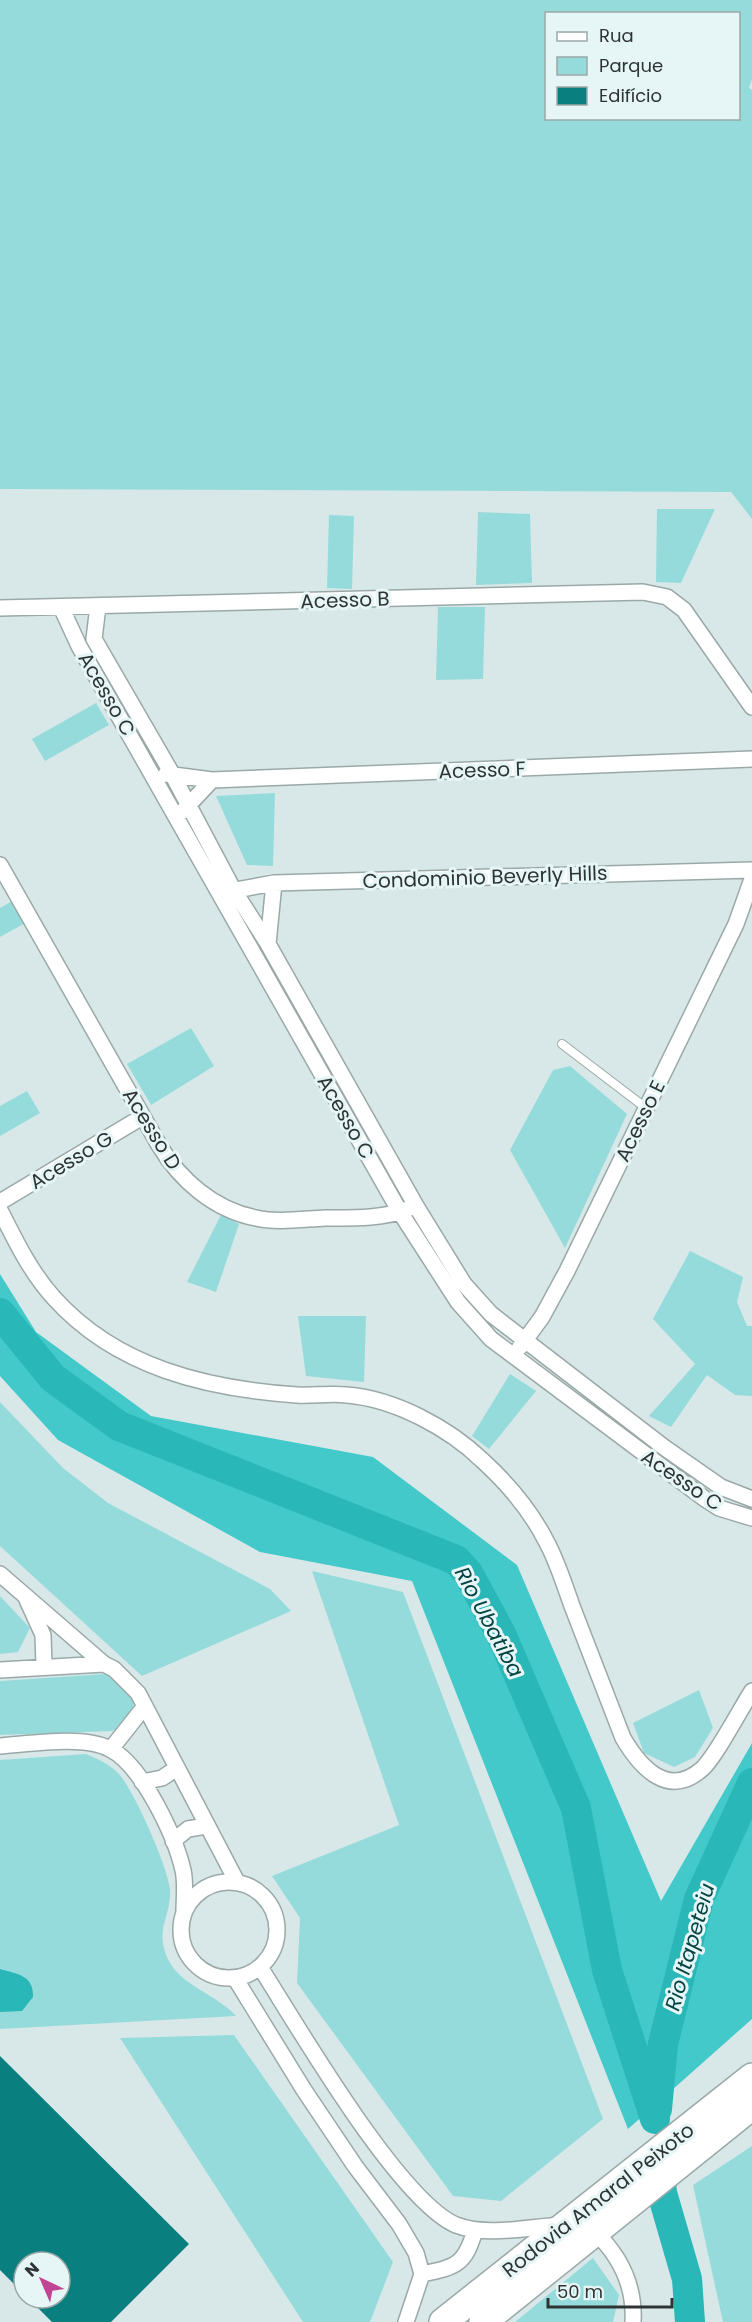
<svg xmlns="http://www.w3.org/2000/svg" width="752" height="2322" font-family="Poppins,sans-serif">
	<rect width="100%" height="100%" fill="#d8e8e8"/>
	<path fill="#95dbdb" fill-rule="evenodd" d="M 0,0 L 752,0 L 752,79 L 749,88 L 752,90 L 752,519 L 731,492 L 0,489 ZM 546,14 L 738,14 L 738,118 L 546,118 Z
		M 657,509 L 715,509 L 681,583 L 656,582 Z
		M 478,512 L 530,514 L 532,583 L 476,585 Z
		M 329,515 L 354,516 L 352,589 L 327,588 Z
		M 438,607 L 485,607 L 483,679 L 436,680 Z
		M 96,703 L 109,725 L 45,761 L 32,739 Z
		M 275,793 L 273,866 L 247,865 L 216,796 Z
		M 14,900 L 27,922 L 0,937 L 0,908 Z
		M 191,1028 L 214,1066 L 151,1105 L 127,1064 Z
		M 570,1066 L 627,1114 L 565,1248 L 510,1150 L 553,1070 Z
		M 27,1091 L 40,1113 L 0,1136 L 0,1106 Z
		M 221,1215 L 239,1224 L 216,1292 L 187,1282 Z
		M 690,1251 L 743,1277 L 737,1302 L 747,1326 L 752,1326 L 752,1396 L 735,1395 L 707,1375 L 671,1427 L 649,1416 L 695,1364 L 653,1319 Z
		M 298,1316 L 366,1316 L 364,1382 L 306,1376 Z
		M 510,1374 L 536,1391 L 489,1449 L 472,1436 Z
		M 0,1402 L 63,1468 L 108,1503 L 270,1589 L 291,1611 L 142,1676 L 0,1546 Z
		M 312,1571 L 403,1592 L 603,2119 L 501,2201 L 453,2196 L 297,1983 L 300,1918 L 272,1876 L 399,1825 Z
		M 0,1596 L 30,1628 L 18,1652 L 0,1654 Z
		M 105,1674 L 112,1675 L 134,1699 C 134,1713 125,1725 112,1731 L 0,1735 L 0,1681 Z
		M 699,1690 L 713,1728 L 695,1757 L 674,1767 L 644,1753 L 633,1723 Z
		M 86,1754 C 98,1759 109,1764 118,1773 C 133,1788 168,1867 170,1889 C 172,1916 153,1930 169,1961 C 182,1986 216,1994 236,2016 L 0,2029 L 0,1760 Z
		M 234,2035 L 393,2262 L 370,2322 L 303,2322 L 120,2038 Z
		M 752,2146 L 752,2322 L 723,2322 L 693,2185 Z
		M 593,2258 L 619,2295 L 613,2322 L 515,2322 Z"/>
	<path fill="#43c9ca" d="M 0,1274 L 36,1332 L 151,1416 L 373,1457 L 517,1565 L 661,1901 L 752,1743 L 752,2019 L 628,2129 L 412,1581 L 260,1552 L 58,1440 L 0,1376 Z"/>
	<path fill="#29b7b8" d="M 0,1969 C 17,1974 34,1975 33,1997 L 22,2011 L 0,2012 Z"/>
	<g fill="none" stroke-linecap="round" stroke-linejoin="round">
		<path stroke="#29b7b8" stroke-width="30" d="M 0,1313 L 53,1378 L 119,1426 L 456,1560 L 468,1573 L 501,1634 L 576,1808 L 607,1970 L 655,2119
			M 657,2109 L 663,2044 L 699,1899 L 752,1783
			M 659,2157 L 662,2193 L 687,2279 L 690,2322"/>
	</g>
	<path fill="#0a7f80" d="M 0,2056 L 189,2244 L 111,2322 L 52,2322 L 28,2298 L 60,2298 L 60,2262 L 24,2262 L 24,2294 L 0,2270 Z"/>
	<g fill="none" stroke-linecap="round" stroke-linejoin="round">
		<defs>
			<path id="lane" d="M 562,1044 L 646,1108"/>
			<path id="street" d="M 98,606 L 94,639 L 171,772 L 233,889 L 268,944 L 416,1206 L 464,1284 L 491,1314 L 665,1448 L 721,1487 L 752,1499
				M 61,607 L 79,646 L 400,1212 L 458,1302 L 491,1339 L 705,1499 L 719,1508 L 752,1518
				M 0,608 L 643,592 L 667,597 L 684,610 L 752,707
				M 166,774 L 212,780 L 752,759
				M 183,811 L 212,780
				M 0,865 L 159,1145 C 180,1180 214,1210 256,1218 C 277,1223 303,1219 325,1218 C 352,1218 382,1219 408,1209
				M 225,892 L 274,883 L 752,870
				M 268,944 L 274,883
				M 0,1202 L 142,1117
				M 0,1210 C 15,1240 31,1273 54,1298 C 117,1368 208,1389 297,1395 C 313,1396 330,1393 347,1395 C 395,1399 449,1428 483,1461 C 507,1483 530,1510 545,1539 C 557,1560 564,1584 572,1606 C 589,1650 606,1694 623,1738 C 640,1767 668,1799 702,1769 C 715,1758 741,1708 752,1691
				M 520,1347 L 542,1317 L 567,1271 L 736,924 L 752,879
				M 0,1574 L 104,1664
				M 27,1600 L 43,1635 L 44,1666
				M 0,1670 L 104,1664 L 114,1669 L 138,1693 L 237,1882
				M 0,1746 C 30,1744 83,1735 110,1749 C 142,1765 175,1836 183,1870 C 186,1883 184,1898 184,1912
				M 111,1749 L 145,1706
				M 142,1782 L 162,1778 L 177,1768
				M 173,1841 L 188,1829 L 206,1826
				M181 1930a48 48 0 1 1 96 0a48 48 0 1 1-96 0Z
				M 260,1967 C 297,2025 398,2200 456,2225 C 487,2237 529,2227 561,2225
				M 235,1978 L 304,2090 L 355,2166 L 399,2224 L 416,2253 L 422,2274 L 406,2322
				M 595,2232 C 621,2257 635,2286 633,2322
				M 422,2274 C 456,2267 465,2265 475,2230"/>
			<path id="highway" d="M 443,2322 L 752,2077
				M 483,2322 L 752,2106"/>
		</defs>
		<use href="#lane" stroke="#9aa9a8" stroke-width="10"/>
		<use href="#street" stroke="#9aa9a8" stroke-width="18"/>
		<use href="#highway" stroke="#9aa9a8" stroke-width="30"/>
		<use href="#lane" stroke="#fff" stroke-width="8"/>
		<use href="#street" stroke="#fff" stroke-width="15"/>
		<use href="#highway" stroke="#fff" stroke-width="27"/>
	</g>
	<g text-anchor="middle" stroke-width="6" stroke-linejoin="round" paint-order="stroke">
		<g font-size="20" fill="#2e3434" stroke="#e6f5f5">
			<text transform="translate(345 600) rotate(-2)" y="7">Acesso B</text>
			<text transform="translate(107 694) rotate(60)" y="7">Acesso C</text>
			<text transform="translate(482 770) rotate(-2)" y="7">Acesso F</text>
			<text transform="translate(485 877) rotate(-2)" y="7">Condominio Beverly Hills</text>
			<text transform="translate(346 1117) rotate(60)" y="7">Acesso C</text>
			<text transform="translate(640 1121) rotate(-64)" y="7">Acesso E</text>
			<text transform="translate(152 1129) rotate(58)" y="7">Acesso D</text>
			<text transform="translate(71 1160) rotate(-31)" y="7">Acesso G</text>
			<text transform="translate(682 1480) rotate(34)" y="7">Acesso C</text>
			<text transform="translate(598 2200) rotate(-38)" y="7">Rodovia Amaral Peixoto</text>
		</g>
		<g font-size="21" font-style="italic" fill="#064444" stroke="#e6f5f5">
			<text transform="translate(489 1622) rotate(62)" y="7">Rio Ubatiba</text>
			<text transform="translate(690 1947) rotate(-74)" y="7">Rio Itapeteiu</text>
		</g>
	</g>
	<rect x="545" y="12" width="195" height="108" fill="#e6f5f5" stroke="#9ca8a8" stroke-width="1.5"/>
	<rect x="557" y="32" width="30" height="9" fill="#ffffff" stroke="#9ca8a8" stroke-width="1.5"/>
	<text x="599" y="42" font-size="18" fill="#2e3434">Rua</text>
	<rect x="557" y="57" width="30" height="18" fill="#95dbdb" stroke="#9ca8a8" stroke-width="1.5"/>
	<text x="599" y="72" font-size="18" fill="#2e3434">Parque</text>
	<rect x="557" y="87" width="30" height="18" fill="#0a7f80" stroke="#9ca8a8" stroke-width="1.5"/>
	<text x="599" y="102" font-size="18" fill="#2e3434">Edifício</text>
	<g transform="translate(42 2280) rotate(316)"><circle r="28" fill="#e6f5f5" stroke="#9ca8a8" stroke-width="1.5"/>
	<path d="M0-4.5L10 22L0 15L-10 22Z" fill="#c24593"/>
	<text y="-9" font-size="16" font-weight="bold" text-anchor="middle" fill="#2e3434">N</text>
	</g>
	<path d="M548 2298v9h124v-9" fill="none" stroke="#2e3434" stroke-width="3"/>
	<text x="557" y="2298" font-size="18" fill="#2e3434" stroke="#e6f5f5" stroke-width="4.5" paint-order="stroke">50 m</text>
</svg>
